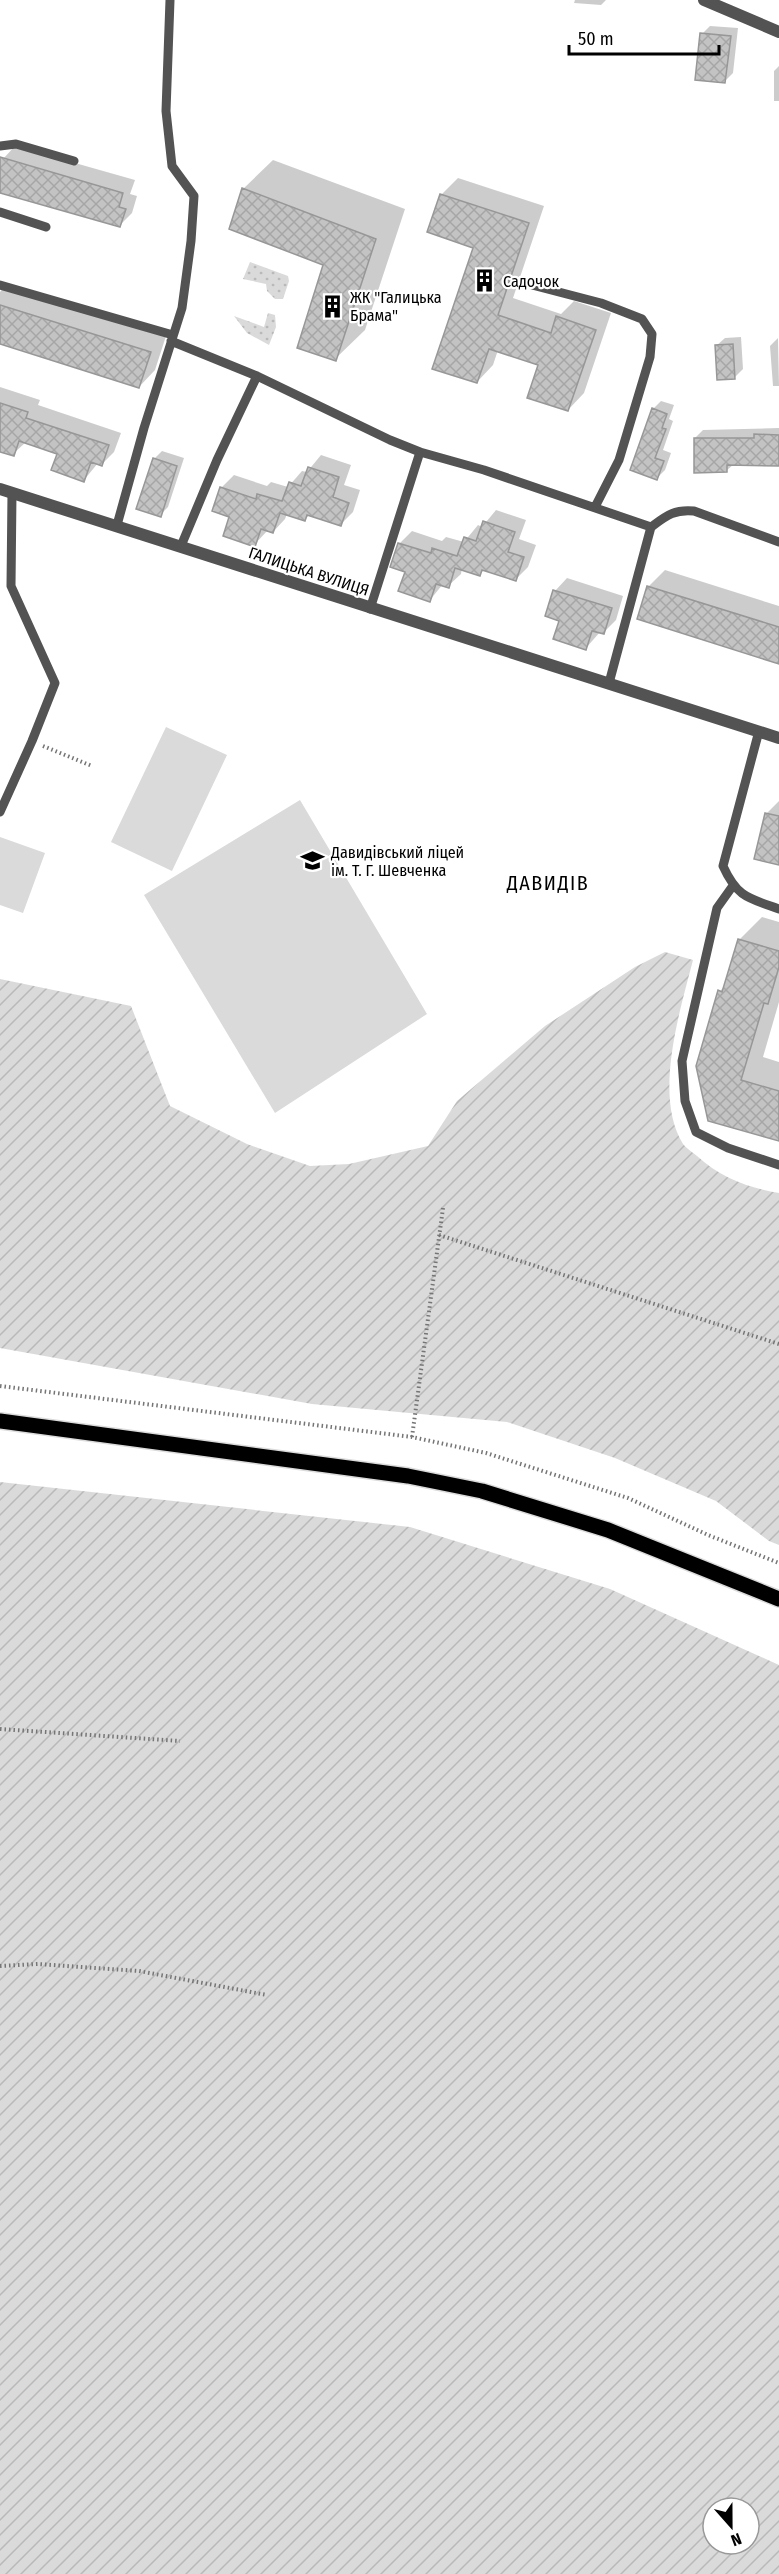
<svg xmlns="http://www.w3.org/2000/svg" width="779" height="2574" font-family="'Fira Sans Condensed',sans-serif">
	<defs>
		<pattern id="grass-dots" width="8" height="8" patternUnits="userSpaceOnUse" patternTransform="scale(1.5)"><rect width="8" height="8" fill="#dadada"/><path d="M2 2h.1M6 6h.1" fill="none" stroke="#b9b9b9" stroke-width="1.8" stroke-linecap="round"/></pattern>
		<pattern id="garden-furrows" width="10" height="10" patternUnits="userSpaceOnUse" patternTransform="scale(1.5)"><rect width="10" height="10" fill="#dadada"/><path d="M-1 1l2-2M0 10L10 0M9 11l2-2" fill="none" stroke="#b9b9b9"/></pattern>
		<pattern id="building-cross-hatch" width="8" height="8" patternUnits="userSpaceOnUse" patternTransform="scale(1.5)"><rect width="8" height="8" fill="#c3c3c3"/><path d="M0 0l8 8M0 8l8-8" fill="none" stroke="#a6a6a6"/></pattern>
	</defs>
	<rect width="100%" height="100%" fill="#fff"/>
	<path fill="url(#grass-dots)" d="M 250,262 L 288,276 L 289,281 L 283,299 L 275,299 L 267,291 L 266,284 L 243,279 Z
		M 268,313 L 275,315 L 276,327 L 269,345 L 247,333 L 234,316 L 264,327 Z"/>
	<path fill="url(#garden-furrows)" fill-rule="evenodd" d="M 665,952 L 693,960 C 680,1011 653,1096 683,1144 C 686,1148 692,1152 697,1156 C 720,1177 748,1188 779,1193 L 779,1545 L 769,1541 L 716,1501 L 615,1458 L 507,1422 L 312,1404 L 0,1348 L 0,979 L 131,1006 L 170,1106 L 247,1144 L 310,1166 L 349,1164 L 428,1146 L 457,1101 L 545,1026 L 635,967 Z
		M 0,1482 L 410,1527 L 610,1589 L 779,1665 L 779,2574 L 0,2574 ZM 713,2508 L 749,2508 L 749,2544 L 713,2544 Z"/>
	<path fill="#dadada" d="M 166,727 L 227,755 L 172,871 L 111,842 Z
		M 300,800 L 427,1014 L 275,1113 L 144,895 Z
		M 0,837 L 45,853 L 23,913 L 0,905 Z"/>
	<path fill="#0003" d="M 575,0 L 606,0 L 601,5 L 574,3 Z
		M 710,26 L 738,28 L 733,73 L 725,81 L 702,34 Z
		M 779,66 L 779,101 L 774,101 L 774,71 Z
		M 15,146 L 135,180 L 130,194 L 137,196 L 132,213 L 120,225 L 0,191 L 0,169 L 3,159 Z
		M 273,160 L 405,209 L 365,330 L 335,359 L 324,264 L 243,189 Z
		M 458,178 L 544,206 L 513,298 L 561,314 L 574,301 L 611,313 L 584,393 L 568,410 L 540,364 L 498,350 L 493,365 L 477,382 L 475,247 L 429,231 L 442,194 Z
		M 6,285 L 166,336 L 155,370 L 139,387 L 0,343 L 0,292 Z
		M 741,337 L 743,369 L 735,377 L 716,346 L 725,338 Z
		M 778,338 L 779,386 L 773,386 L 770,346 Z
		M 0,387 L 40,400 L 38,405 L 121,433 L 114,452 L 102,464 L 98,463 L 84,480 L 59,453 L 26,442 L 13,454 L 0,450 Z
		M 661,401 L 674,405 L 669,419 L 673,421 L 663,450 L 671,453 L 665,470 L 657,478 L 631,469 L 653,409 Z
		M 779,428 L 779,465 L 734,464 L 726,471 L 695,438 L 703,430 Z
		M 162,451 L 184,458 L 168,507 L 160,515 L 154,459 Z
		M 321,455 L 351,465 L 344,485 L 360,490 L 353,512 L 341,524 L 310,514 L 305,520 L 287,514 L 285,519 L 273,532 L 268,530 L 254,545 L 231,516 L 221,488 L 234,475 L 267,486 L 271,482 L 288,487 L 302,471 L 307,472 Z
		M 496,510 L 526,520 L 519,539 L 536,545 L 528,567 L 516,579 L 485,569 L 480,574 L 462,568 L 461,574 L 448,586 L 443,584 L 430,600 L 407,571 L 400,543 L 412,531 L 442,541 L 446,537 L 464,542 L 478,525 L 482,527 Z
		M 665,570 L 779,606 L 779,662 L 648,587 Z
		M 567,578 L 623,596 L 616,620 L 603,633 L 600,632 L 586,648 L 561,620 L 547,615 L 555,591 Z
		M 779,801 L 779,863 L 767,813 Z
		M 762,917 L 779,922 L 779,1002 L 763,1057 L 779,1062 L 779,1140 L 710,1119 L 720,991 L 726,985 L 739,940 Z"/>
	<path fill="url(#building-cross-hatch)" stroke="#979797" stroke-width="1.5" d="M 700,33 L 731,36 L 725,83 L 695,80 Z
		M 0,157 L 123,193 L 119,207 L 126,209 L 120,227 L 0,193 Z
		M 242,188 L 376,239 L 336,361 L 297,348 L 323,265 L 229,229 Z
		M 440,194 L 529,223 L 498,315 L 551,333 L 556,316 L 596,330 L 568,411 L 527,398 L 538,365 L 489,349 L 477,383 L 432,369 L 473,248 L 427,232 Z
		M 0,305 L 151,352 L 139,388 L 0,344 Z
		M 733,344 L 735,379 L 717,380 L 715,345 Z
		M 0,403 L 28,412 L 26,418 L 109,445 L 102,466 L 91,462 L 84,482 L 51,470 L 57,454 L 19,441 L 14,456 L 0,452 Z
		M 652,408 L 667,414 L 662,428 L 666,429 L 655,458 L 664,461 L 657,480 L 630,470 Z
		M 754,434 L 779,435 L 779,466 L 727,465 L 727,472 L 694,473 L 694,438 L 754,438 Z
		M 153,458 L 177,466 L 161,517 L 136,509 Z
		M 308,467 L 339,477 L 333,497 L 349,503 L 341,526 L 307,515 L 305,521 L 280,513 L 273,533 L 261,529 L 255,547 L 223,536 L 229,517 L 212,511 L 220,487 L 256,499 L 257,494 L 282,501 L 289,482 L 301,486 Z
		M 483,521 L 515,532 L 508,552 L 524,557 L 516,581 L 482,570 L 480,576 L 455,568 L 449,588 L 436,584 L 430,602 L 398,591 L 405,572 L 390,567 L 398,543 L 431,553 L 432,548 L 457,556 L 464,537 L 476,541 Z
		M 647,586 L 779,627 L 779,664 L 637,619 Z
		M 553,590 L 612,608 L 604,634 L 592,631 L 586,650 L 553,639 L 559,621 L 545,616 Z
		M 765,813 L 779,816 L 779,865 L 754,859 Z
		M 738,939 L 779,951 L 779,967 L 768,1004 L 764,1003 L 741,1080 L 779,1091 L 779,1141 L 708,1121 L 696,1066 L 718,990 L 722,992 Z"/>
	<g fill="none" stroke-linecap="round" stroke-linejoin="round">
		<defs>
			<path id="primary" d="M 0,1421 L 408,1476 L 482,1491 L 608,1530 L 779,1599"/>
		</defs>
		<use href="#primary" stroke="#dbdbdb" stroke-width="18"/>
		<path stroke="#757575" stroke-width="4" stroke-dasharray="1.5 3" stroke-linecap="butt" d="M 43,746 L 92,766
			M 439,1235 L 779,1344
			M 0,1386 L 412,1437 L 486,1453 L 628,1498 L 708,1535 L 779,1563
			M 412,1437 L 443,1208
			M 0,1729 L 180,1741
			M 0,1966 L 38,1964 L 139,1971 L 267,1995"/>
		<path stroke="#535353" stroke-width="9" d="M 0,146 L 16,144 L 74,161
			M 0,212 L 46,227
			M 0,285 L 173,335
			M 532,285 L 601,303 L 642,319 L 652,334 L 650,357 L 619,460 L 595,507
			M 171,341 L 257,376
			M 117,525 L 144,428 L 182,308 L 191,241 L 194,196 L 172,166 L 166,111 L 170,0
			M 181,546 L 217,460 L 257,376 L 390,440 L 420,452
			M 370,609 L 420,452 L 484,470 L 651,527
			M 609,683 L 651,527 C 666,516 674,509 694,511 L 779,542
			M 759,731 L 723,866 C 737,897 748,898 779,909
			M 0,812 L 32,741 L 55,683 L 11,586 L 12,493
			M 732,887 L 717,908 L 682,1061 L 685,1101 L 696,1132 L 728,1148 L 779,1165"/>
		<path stroke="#535353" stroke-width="12" d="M 704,0 L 779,32
			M 0,489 L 779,738"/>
		<use href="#primary" stroke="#000" stroke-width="15"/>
	</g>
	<defs>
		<symbol id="building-bare" viewBox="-9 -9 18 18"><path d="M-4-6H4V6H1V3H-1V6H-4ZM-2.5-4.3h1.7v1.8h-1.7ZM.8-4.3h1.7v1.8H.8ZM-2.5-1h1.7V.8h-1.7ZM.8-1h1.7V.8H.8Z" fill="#000" stroke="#fff" stroke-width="2.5" paint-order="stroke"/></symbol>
		<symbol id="school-bare" viewBox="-9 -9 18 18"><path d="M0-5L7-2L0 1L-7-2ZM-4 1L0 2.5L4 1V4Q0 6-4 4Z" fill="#000" stroke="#fff" stroke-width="2.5" paint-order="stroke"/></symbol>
	</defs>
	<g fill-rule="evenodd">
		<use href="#building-bare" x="468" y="264" width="33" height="33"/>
		<use href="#building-bare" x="316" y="290" width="33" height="33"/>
		<use href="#school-bare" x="296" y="844" width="33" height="33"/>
	</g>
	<g text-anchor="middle" stroke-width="4.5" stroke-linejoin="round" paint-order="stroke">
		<g font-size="16" fill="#000" stroke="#fff" text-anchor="start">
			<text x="503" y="287">Садочок</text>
			<text x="350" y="303">ЖК "Галицька<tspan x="350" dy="18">Брама"</tspan></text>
			<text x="331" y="858">Давидівський ліцей<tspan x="331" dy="18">ім. Т. Г. Шевченка</tspan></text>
		</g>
		<g font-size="16" fill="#000" stroke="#fff">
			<text transform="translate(309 571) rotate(18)" y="6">ГАЛИЦЬКА ВУЛИЦЯ</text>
		</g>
		<g font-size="20" letter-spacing="1.5" fill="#000" stroke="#fff">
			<text x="548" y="890">ДАВИДІВ</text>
		</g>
	</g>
	<g transform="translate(731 2526) rotate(159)"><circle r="28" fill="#ffffff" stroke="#999999" stroke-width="1.5"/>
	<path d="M0-4.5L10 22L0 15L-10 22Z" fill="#000000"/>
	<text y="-9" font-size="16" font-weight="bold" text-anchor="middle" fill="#000000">N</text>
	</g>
	<path d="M569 45v9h150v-9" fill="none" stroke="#000000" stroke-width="3"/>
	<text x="578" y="45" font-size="18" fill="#000000" stroke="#ffffff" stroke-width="4.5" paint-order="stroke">50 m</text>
</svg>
